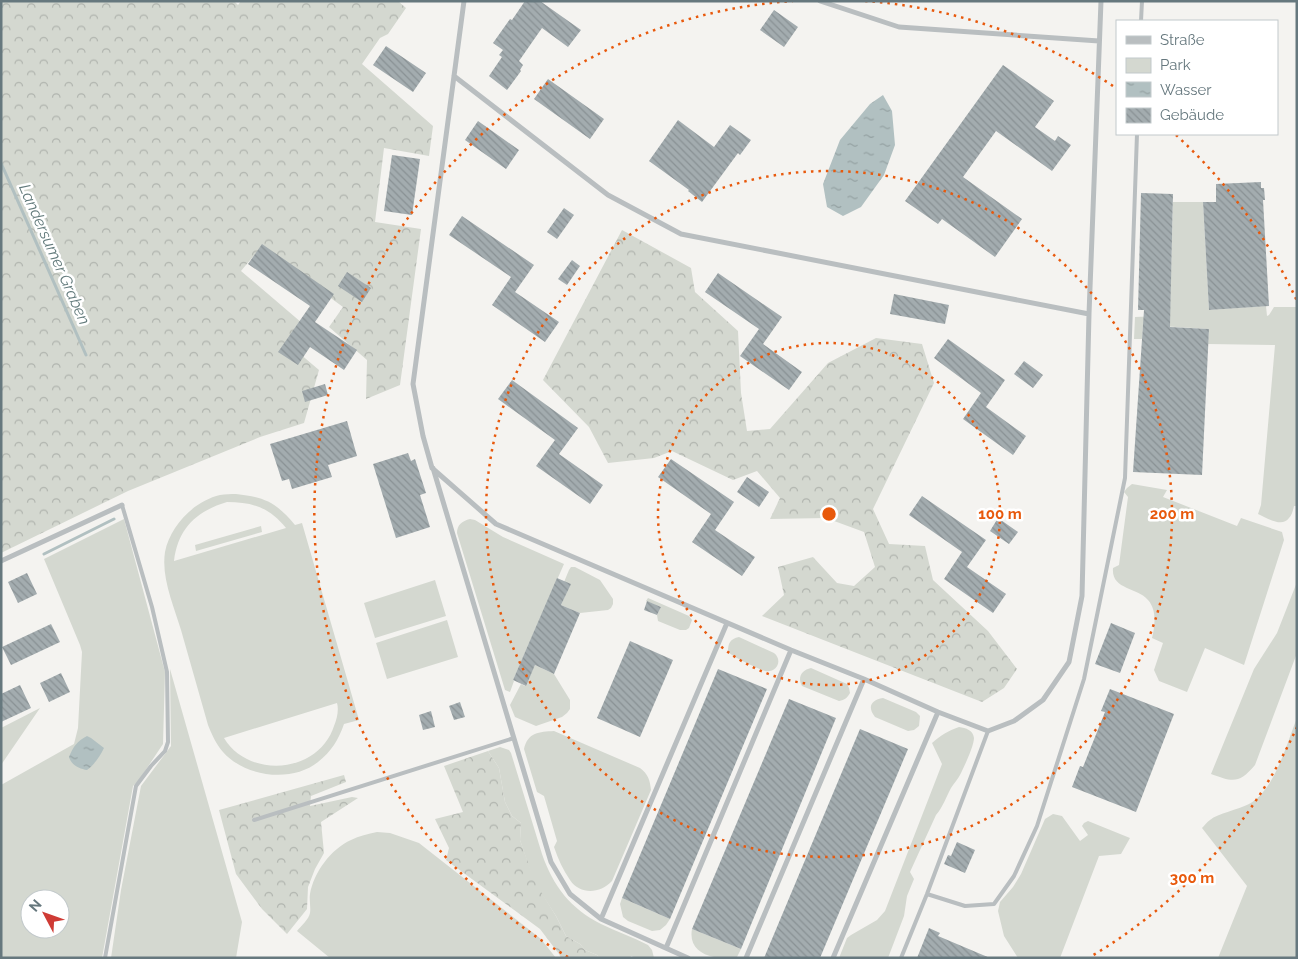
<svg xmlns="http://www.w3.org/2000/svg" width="1298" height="959" font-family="Raleway,sans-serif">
	<defs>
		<pattern id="forest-crowns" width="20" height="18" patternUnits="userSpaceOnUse" patternTransform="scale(1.25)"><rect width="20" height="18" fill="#d4d8d0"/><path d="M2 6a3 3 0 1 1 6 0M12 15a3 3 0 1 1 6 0" fill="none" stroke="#b0b4ae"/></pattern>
		<pattern id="water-ripples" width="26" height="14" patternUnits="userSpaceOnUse" patternTransform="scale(1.25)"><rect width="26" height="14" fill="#b1c0c1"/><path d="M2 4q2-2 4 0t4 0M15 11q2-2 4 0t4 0" fill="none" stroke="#94a1a2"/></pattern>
		<pattern id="building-back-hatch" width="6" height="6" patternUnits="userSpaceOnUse" patternTransform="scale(1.25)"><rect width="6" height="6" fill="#a3acaf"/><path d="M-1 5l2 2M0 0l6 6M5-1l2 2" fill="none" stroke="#899194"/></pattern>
	</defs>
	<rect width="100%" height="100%" fill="#f4f3f0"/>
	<path fill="#d4d8d0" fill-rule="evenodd" d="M 1173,202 L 1203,202 L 1209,310 L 1266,306 L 1267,316 L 1269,315 L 1274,307 L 1297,307 L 1297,506 L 1294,506 C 1293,510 1292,515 1289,518 C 1282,528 1267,518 1258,514 L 1261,505 L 1275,345 L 1208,344 L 1209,329 L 1143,325 L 1142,339 L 1134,339 L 1135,317 L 1159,316 L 1170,311 Z
		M 1132,484 L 1167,490 L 1163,497 L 1237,526 L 1241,518 L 1282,532 L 1284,540 L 1244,665 L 1205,648 L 1187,692 L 1159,681 L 1154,670 L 1163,643 L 1152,638 C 1155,626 1157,610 1148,600 C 1137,587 1111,590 1113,568 L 1119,565 L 1128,497 L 1124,492 L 1127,488 Z
		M 236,494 C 264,497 276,502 295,525 L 302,523 L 359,720 L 344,724 C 339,739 331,752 318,762 C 292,783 245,777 223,752 C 216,744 212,735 208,725 C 199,693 190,662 181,630 C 174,606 161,578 165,552 C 170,526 194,501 220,495 C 225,494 231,494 236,494 ZM 227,502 C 253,502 270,508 286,528 L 174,561 C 178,528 197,511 227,502 ZM 337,703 C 339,710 337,719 334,726 C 332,732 329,738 325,743 C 300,775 245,773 224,738 Z
		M 124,519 L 165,672 L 163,744 L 139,780 L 133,786 L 102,958 L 1,958 L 1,785 L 74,744 L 78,728 L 82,652 L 80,645 L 44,559 ZM 30,899 L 60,899 L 60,929 L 30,929 Z
		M 470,519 L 475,520 L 503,537 L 564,564 L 513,680 L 514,681 L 510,692 L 505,690 L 457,533 C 457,525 462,521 470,519 Z
		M 261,526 L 262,532 L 196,551 L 195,545 Z
		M 571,567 L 575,567 L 600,580 L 613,599 L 613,604 L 611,608 L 608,610 L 580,613 L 561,605 L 570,585 L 564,582 L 569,570 Z
		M 435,580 L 446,616 L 375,638 L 364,603 Z
		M 1297,582 L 1297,653 L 1255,765 C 1239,784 1233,782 1211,774 L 1254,669 L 1277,633 Z
		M 648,598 L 689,616 L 692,620 L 689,628 L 686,630 L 680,630 L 658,621 L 657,615 L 661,607 L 646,601 Z
		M 447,620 L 458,657 L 387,679 L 376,643 Z
		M 739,637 L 774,653 C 783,660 777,673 765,671 C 758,669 733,657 728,652 C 728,643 730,639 739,637 Z
		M 535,665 L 554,674 L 570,700 L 570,709 L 567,713 L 562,717 L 536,726 L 515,717 L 510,705 L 521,684 L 525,686 Z
		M 811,668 L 847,684 L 849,688 L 850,693 C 847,698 845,700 839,701 L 802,686 C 797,677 802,670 811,668 Z
		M 170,669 L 242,922 L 236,958 L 111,958 L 121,890 L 141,786 L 171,746 Z
		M 883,698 L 916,712 L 920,716 L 919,726 L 914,730 L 908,731 L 875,717 C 867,707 871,700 883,698 Z
		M 40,708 L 1,765 L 1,728 Z
		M 1297,718 L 1297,958 L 1218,958 L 1247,886 L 1202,828 C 1204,826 1207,822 1210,820 C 1218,813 1238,810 1249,804 C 1275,790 1286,745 1297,718 Z
		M 959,727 C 966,728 973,730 974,738 C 974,746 964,767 960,775 C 958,779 954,783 951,788 C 946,797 943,807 936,815 L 910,872 L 914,879 L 907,896 L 904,916 L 888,958 L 839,958 L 847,938 L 851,935 L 877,920 L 885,911 L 942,764 L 932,743 C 941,735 948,731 959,727 Z
		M 554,731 L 640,768 C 648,774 650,780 651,790 L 612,881 C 600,894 580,895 570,880 C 563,870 558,859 554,847 L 557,841 L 544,796 L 537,792 L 524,749 C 528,732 539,732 554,731 Z
		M 500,747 L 509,750 L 511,753 L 542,854 C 553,886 571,909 601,924 C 617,932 633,937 648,945 L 652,950 L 654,958 L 636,958 L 631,956 L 630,958 L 599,958 L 597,955 L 585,950 L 580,944 L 566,936 L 556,916 L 534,882 L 520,840 L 521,823 L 512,816 L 505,802 L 499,768 L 488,751 Z
		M 1053,814 L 1062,816 L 1080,841 L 1088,835 L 1082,826 L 1084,823 L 1088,821 L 1130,838 L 1121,854 L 1099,856 L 1060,958 L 1018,958 L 1004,936 L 998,911 L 1000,902 L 1013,887 L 1021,874 L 1045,819 Z
		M 377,832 L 390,833 L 419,843 L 541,939 L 556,958 L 330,958 L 297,931 C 301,926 309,919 310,913 C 311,907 309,900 310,894 C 314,872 331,849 351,840 C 359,836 368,834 377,832 Z
		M 622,898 L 670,919 L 666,925 L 660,930 L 652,931 L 628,921 L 623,917 L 620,904 Z
		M 692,929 L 741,949 L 737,957 L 735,958 C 728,958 720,959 714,957 C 699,954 689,945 692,929 Z"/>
	<path fill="url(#forest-crowns)" d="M 1,1 L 234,1 L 238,5 L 241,1 L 398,1 L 406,8 L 388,34 L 380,38 L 362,64 L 433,126 L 429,156 L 384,148 L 375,222 L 421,229 L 400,385 L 366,399 L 367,360 L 329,327 L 343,307 L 261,247 L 241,271 L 302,323 L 286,342 L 319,370 L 304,423 L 260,437 L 128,491 L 1,553 Z
		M 622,230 L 691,268 L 695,292 L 738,331 L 741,393 L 747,431 L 770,429 L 828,363 L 876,338 L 922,344 L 934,383 L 873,509 L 889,544 L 925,546 L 933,580 L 988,631 L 1017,669 L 1004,688 L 982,702 L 762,616 L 784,595 L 778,567 L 813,557 L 837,583 L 854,586 L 875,567 L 864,532 L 826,518 L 770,519 L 780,498 L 757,471 L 733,480 L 672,451 L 654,458 L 608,463 L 589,427 L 543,380 Z
		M 488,751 L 499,768 L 505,802 L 512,816 L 521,823 L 520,840 L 535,882 L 556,916 L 566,936 L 580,944 L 585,950 L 597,955 L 599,958 L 561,958 L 559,954 L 540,929 L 446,860 L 449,848 L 435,819 L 463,812 L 444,766 Z
		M 344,775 L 346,782 L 311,796 L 310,806 L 352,797 L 358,798 L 321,822 L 324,853 L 315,869 L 308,887 L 307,909 L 287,934 L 262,909 L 236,874 L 219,810 Z"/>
	<path fill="url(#water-ripples)" d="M 883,95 L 892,111 L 895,145 L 884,175 L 861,207 L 843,216 L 827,207 L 823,184 L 840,140 L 870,104 Z
		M 87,736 L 91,738 L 104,748 C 100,756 95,764 87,770 C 80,769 71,765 69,757 C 73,747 77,741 87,736 Z"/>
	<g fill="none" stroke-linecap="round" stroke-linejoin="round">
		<path stroke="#b1c0c1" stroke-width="3" d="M 1,163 L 86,355
			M 44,554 L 114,519"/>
	</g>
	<path fill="url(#building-back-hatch)" d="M 525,1 L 540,1 L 581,30 L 568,47 L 542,28 L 519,61 L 523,65 L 520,70 L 521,71 L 507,90 L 489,76 L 502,57 L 499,55 L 503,50 L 493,43 L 510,19 L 512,20 Z
		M 774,10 L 798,27 L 784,47 L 760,30 Z
		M 386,46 L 426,73 L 413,92 L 373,65 Z
		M 1003,65 L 1054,101 L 1035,127 L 1055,141 L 1058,136 L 1071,145 L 1052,171 L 996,131 L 963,177 L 1022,219 L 995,257 L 942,219 L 938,224 L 905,201 Z
		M 548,79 L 604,119 L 590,139 L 534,99 Z
		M 678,120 L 714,147 L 730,125 L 751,140 L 740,155 L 738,153 L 702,202 L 688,191 L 689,190 L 649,161 Z
		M 478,121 L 519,150 L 506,169 L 465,140 Z
		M 392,155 L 420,159 L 412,215 L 384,211 Z
		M 1261,182 L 1261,188 L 1264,188 L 1265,200 L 1263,200 L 1269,306 L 1209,310 L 1203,202 L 1216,202 L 1216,184 Z
		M 1141,193 L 1173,194 L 1170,327 L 1209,329 L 1202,475 L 1133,472 L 1144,310 L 1138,310 Z
		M 564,208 L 574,215 L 557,239 L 547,232 Z
		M 462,216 L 534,265 L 515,292 L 559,322 L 545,342 L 492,305 L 511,277 L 449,235 Z
		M 262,244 L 334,294 L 315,322 L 357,350 L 344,370 L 310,347 L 298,365 L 278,352 L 310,306 L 248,264 Z
		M 572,260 L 580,266 L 567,285 L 558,279 Z
		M 347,272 L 371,288 L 362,302 L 338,286 Z
		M 718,273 L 782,317 L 763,344 L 802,372 L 789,390 L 740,356 L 759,329 L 705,292 Z
		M 894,294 L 949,305 L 945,324 L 890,314 Z
		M 948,339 L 1005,380 L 986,407 L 1026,436 L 1013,455 L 963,419 L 981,393 L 934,358 Z
		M 1024,361 L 1043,375 L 1033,388 L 1014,374 Z
		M 512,380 L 578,428 L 559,454 L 603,485 L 590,504 L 536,466 L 555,440 L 498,399 Z
		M 325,384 L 328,395 L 305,402 L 302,391 Z
		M 347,421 L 357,456 L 328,465 L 332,477 L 292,489 L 289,479 L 282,481 L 270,444 Z
		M 408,453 L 411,461 L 415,459 L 426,493 L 420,495 L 430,527 L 396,538 L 373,464 Z
		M 671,459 L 734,502 L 715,530 L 755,557 L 742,576 L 692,542 L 711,514 L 658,477 Z
		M 747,477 L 769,492 L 759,507 L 737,492 Z
		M 922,496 L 986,540 L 967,567 L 1006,594 L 993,613 L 944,579 L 962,552 L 909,515 Z
		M 998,518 L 1018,532 L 1009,544 L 990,531 Z
		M 27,573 L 37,594 L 18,603 L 8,582 Z
		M 557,578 L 571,584 L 561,605 L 580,613 L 554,674 L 535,665 L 526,686 L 513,680 Z
		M 647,601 L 661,607 L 657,615 L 644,610 Z
		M 1111,623 L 1135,633 L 1120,673 L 1095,664 Z
		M 51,624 L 60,642 L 11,665 L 2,647 Z
		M 630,641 L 673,660 L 640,737 L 597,718 Z
		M 718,669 L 767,689 L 670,919 L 622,898 Z
		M 61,673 L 70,692 L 49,702 L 40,683 Z
		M 20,685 L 31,708 L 1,722 L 1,694 Z
		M 1110,689 L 1174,714 L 1136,812 L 1072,787 L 1080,766 L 1083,767 L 1105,712 L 1101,711 Z
		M 789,699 L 836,718 L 741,949 L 692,929 Z
		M 460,702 L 465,717 L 454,720 L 449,706 Z
		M 431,711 L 435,727 L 423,730 L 419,715 Z
		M 860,729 L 908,749 L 820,958 L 764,958 Z
		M 957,842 L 975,850 L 965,873 L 944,864 L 948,855 L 951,856 Z
		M 929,928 L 940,933 L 938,936 L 990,958 L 917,958 Z"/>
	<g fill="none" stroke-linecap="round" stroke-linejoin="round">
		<path stroke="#b9bec0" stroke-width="4" d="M 1141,21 L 1142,1
			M 254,820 L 514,738
			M 927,894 L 965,906 L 994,904 L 1014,876 L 1037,826 L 1084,679 L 1125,478 L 1137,134
			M 105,958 L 136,786 L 151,766 L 165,751 L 168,742 L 167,672 L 152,607 L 122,505
			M 901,958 L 927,894 L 988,731"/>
		<path stroke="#b9bec0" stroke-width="5" d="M 464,1 L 413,384 L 423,436 L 432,468 L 496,524 L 791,650 L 864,679 L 938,712 L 988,731 L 1014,721 L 1043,700 L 1069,662 L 1082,596 L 1089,314 L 1101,1
			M 820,1 L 899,27 L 1099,41
			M 454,76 L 608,195 L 681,234 L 1089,314
			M 433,468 L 551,862 L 570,894 L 601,919 L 688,958
			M 1,561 L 122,505
			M 601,919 L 727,623
			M 666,948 L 791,650
			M 746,958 L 864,679
			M 833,958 L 938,712"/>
	</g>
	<g fill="none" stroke="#e8590c" stroke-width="2.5" stroke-dasharray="2.5 5">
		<circle cx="829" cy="514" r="171"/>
		<circle cx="829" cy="514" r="343"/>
		<path d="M1297 727A514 514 0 0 1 1090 957M568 957A514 514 0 0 1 793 1M865 1A514 514 0 0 1 1116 88M1176 135A514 514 0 0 1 1297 301"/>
	</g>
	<g text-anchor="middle" stroke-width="5" stroke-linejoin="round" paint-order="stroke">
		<g font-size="16" font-style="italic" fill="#627a7b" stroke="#fff">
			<text transform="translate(55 254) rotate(66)" y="6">Landersumer Graben</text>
		</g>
	</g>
	<circle cx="829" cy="514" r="8" fill="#e8590c" stroke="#fff" stroke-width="2.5"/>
	<g font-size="15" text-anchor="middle" font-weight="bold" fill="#e8590c" stroke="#fff" stroke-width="5" stroke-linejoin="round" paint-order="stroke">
		<text x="1000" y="519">100 m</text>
		<text x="1172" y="519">200 m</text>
		<text x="1192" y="883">300 m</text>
	</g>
	<rect width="1298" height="959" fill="none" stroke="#66787e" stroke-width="5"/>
	<rect x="1116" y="20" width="162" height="115" fill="#ffffff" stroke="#c2c9cb"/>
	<rect x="1126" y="36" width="25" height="8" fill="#b9bec0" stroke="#c2c9cb"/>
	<text x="1160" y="45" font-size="15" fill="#66787e">Straße</text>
	<rect x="1126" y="58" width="25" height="15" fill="#d4d8d0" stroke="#c2c9cb"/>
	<text x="1160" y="70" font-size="15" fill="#66787e">Park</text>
	<rect x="1126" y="82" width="25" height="15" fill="url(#water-ripples)" stroke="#c2c9cb"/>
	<text x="1160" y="95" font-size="15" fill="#66787e">Wasser</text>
	<rect x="1126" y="108" width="25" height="15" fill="url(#building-back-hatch)" stroke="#c2c9cb"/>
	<text x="1160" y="120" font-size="15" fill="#66787e">Gebäude</text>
	<g transform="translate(45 914) rotate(311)"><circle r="24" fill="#ffffff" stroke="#c2c9cb"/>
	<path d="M0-4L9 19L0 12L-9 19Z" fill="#cf3b35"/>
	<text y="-8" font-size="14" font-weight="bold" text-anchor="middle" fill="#66787e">N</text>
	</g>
</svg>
